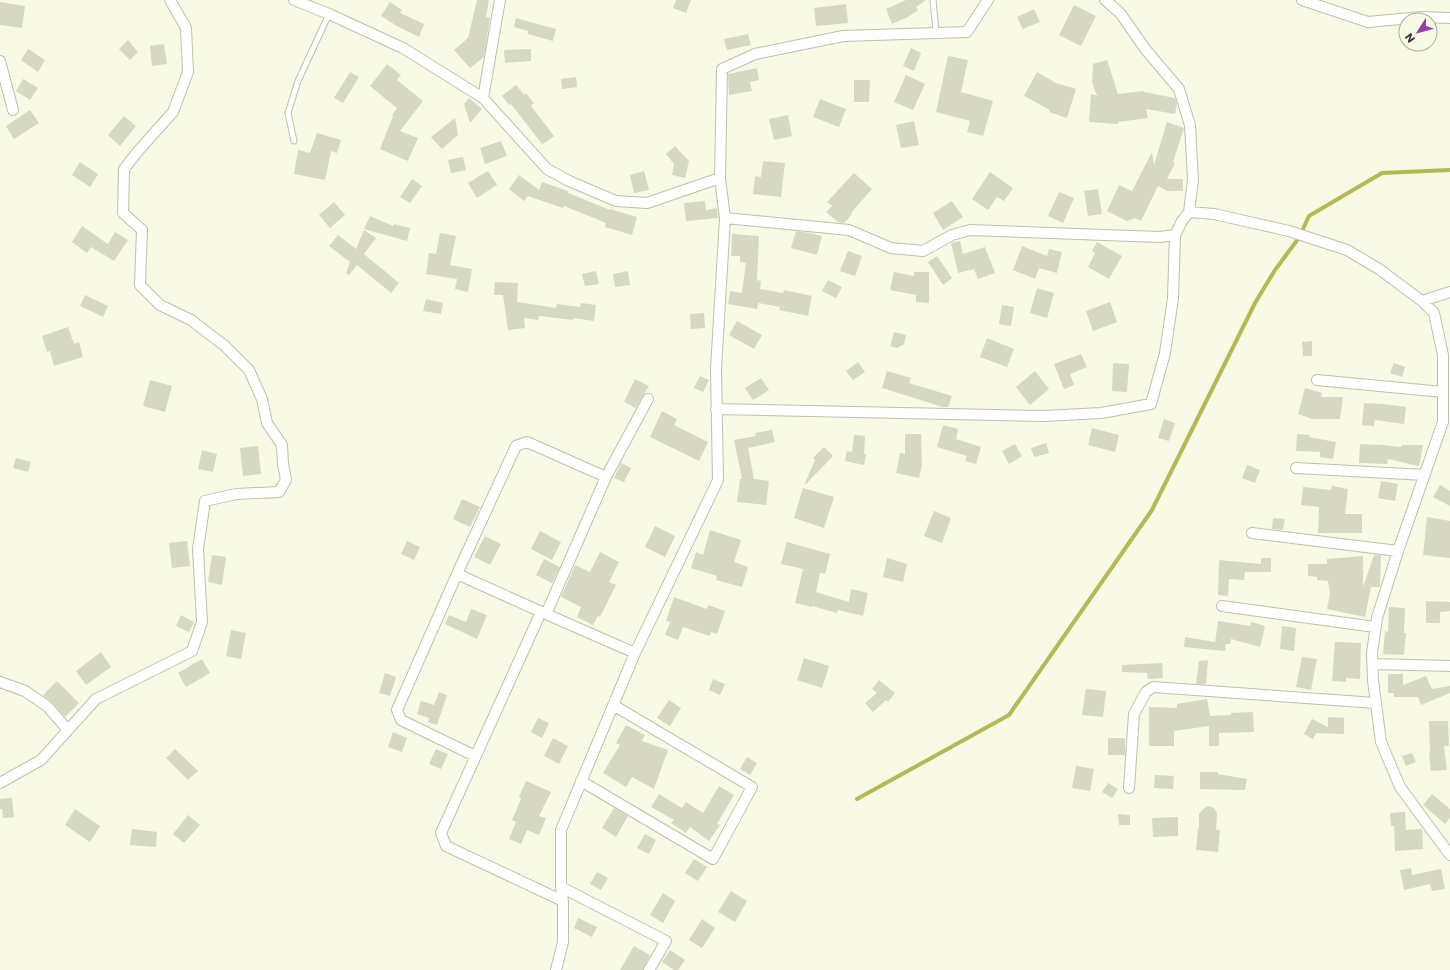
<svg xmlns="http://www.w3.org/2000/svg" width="1450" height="970" font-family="Poppins,sans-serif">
	<rect width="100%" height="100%" fill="#f8fae5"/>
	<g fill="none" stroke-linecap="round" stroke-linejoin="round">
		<path stroke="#b6b953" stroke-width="4" d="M 1303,229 L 1309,216 L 1382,173 L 1450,170
			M 857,799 L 1009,715 L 1152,510 L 1255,303 L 1275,270 L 1298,239"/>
	</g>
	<path fill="#d6d8c3" d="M 477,0 L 489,0 L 486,17 L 490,18 L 484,57 L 470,68 L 454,50 L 468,38 Z
		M 676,0 L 691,0 L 686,13 L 673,8 Z
		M 906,0 L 926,0 L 916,7 L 918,10 L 908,17 L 892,24 L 886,9 Z
		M 0,2 L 25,6 L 22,28 L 0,25 Z
		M 390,2 L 402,10 L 400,13 L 424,24 L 419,37 L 397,26 L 381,16 Z
		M 846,4 L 848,23 L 816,26 L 814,8 Z
		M 1074,5 L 1096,16 L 1081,46 L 1059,35 Z
		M 1034,9 L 1040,22 L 1023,29 L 1017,17 Z
		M 516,18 L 556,29 L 553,41 L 528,34 L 528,31 L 514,27 Z
		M 748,34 L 751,45 L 727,50 L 724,39 Z
		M 128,40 L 138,52 L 130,60 L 119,49 Z
		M 164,44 L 167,64 L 152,66 L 150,46 Z
		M 911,48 L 921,53 L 914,71 L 903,66 Z
		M 28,49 L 45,60 L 38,72 L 21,60 Z
		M 531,49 L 531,61 L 505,63 L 504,50 Z
		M 948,56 L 968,60 L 961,92 L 993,101 L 983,136 L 967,132 L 970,121 L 936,112 Z
		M 1107,60 L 1118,94 L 1144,91 L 1144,92 L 1175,98 L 1177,104 L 1175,114 L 1146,109 L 1148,118 L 1118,122 L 1118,124 L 1089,122 L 1091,94 L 1097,96 L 1092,82 L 1093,64 Z
		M 387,64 L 401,75 L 397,80 L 423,101 L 400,131 L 418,138 L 408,161 L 380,149 L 393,116 L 392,115 L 397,108 L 370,86 Z
		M 757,68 L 759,80 L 750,82 L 752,91 L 729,95 L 728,74 Z
		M 350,72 L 359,77 L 343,103 L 334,98 Z
		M 1037,72 L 1056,83 L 1076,89 L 1067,118 L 1049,112 L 1050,110 L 1024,96 Z
		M 906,75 L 925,84 L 913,110 L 894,102 Z
		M 576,77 L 577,87 L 562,89 L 561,79 Z
		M 23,79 L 38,88 L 30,100 L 16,91 Z
		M 854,80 L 870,80 L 869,102 L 854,102 Z
		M 516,85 L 524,95 L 526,93 L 534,103 L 531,106 L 554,136 L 546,142 L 542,144 L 511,104 L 509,105 L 502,96 Z
		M 469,98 L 482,109 L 470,123 L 464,104 Z
		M 820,99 L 846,109 L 839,127 L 813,117 Z
		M 30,110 L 39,123 L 14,139 L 6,126 Z
		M 788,115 L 792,136 L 774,140 L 769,119 Z
		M 124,116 L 136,126 L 120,146 L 108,135 Z
		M 455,118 L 458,135 L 442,149 L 431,137 Z
		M 914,121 L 919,145 L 901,148 L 896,125 Z
		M 1167,122 L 1184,128 L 1173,162 L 1175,163 L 1167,179 L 1183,179 L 1183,191 L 1167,191 L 1158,186 L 1141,221 L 1135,218 L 1127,221 L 1107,211 L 1119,185 L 1132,191 L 1152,152 L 1154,165 Z
		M 317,133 L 341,140 L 337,153 L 331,151 L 325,180 L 294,174 L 298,150 L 310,153 Z
		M 501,141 L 507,156 L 485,164 L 480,148 Z
		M 675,146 L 689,161 L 685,178 L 672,175 L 674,164 L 666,154 Z
		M 463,157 L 466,170 L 451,173 L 448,160 Z
		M 763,161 L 785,163 L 781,197 L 753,194 L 755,176 L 761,177 Z
		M 80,162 L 98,174 L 90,187 L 72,175 Z
		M 488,171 L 497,185 L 477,198 L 468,183 Z
		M 644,171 L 649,190 L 634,193 L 630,175 Z
		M 990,172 L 1013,188 L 1004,201 L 997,197 L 988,210 L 972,199 Z
		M 854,173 L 872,189 L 851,213 L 852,214 L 844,223 L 838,222 L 826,212 L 832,206 L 827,202 Z
		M 519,175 L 539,190 L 542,182 L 568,191 L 568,193 L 610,210 L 610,209 L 637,217 L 632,235 L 605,227 L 606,223 L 564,206 L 563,208 L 528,196 L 524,201 L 509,189 Z
		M 412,179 L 422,186 L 410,203 L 400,197 Z
		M 1098,189 L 1102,214 L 1088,216 L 1084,191 Z
		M 1059,192 L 1074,198 L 1063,223 L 1048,216 Z
		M 705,201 L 706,210 L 717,208 L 718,218 L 686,221 L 684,203 Z
		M 952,201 L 963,217 L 943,230 L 933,213 Z
		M 334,202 L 345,215 L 330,228 L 319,215 Z
		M 370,216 L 393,226 L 394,224 L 410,228 L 407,241 L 364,229 Z
		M 82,226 L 108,244 L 115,232 L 128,240 L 114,261 L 91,247 L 87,253 L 72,242 Z
		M 364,230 L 376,238 L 364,254 L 399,283 L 391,293 L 357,265 L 349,275 L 346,273 L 350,262 L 329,246 L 338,235 L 356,249 Z
		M 796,231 L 810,233 L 822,236 L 817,255 L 791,248 Z
		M 440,233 L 456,236 L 450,265 L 472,269 L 468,292 L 455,289 L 457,279 L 426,274 L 429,253 L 436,254 Z
		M 732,234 L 759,236 L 757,280 L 761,281 L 760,289 L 783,293 L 784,290 L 812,296 L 808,316 L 779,310 L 780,307 L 758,303 L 757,309 L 728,304 L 730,291 L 742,293 L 746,263 L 740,262 L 740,256 L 731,256 Z
		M 960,241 L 963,254 L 985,247 L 995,273 L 978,279 L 974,269 L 958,273 L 951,243 Z
		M 1097,242 L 1122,256 L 1109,279 L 1088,267 L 1095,253 L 1092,251 Z
		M 1022,246 L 1047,256 L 1049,249 L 1062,252 L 1057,273 L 1039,268 L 1035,279 L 1013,270 Z
		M 848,251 L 862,256 L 855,276 L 840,271 Z
		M 937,256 L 952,278 L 943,285 L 928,262 Z
		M 596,271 L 599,284 L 585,286 L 582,274 Z
		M 628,271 L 630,285 L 615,287 L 613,274 Z
		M 894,272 L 914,276 L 914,272 L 929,272 L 929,303 L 916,302 L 916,295 L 890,290 Z
		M 828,280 L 842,287 L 836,298 L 822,291 Z
		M 495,282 L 518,283 L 517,302 L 556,308 L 557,304 L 580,307 L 581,303 L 596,305 L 594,321 L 573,318 L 573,320 L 539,316 L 538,320 L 524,318 L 525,328 L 508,330 L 503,295 L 494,295 Z
		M 1037,288 L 1054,293 L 1047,318 L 1030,313 Z
		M 85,295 L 108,306 L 103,317 L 80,306 Z
		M 426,299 L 443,303 L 441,314 L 423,311 Z
		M 1110,302 L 1117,322 L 1093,331 L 1086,311 Z
		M 1002,305 L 1014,307 L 1011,326 L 999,324 Z
		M 704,313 L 705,328 L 691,329 L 690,314 Z
		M 737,321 L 762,335 L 754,349 L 729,335 Z
		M 68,327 L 74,344 L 79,342 L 83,357 L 54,366 L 50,351 L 47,352 L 42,336 Z
		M 894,332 L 906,335 L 904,344 L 897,348 L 890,346 Z
		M 987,338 L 1014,349 L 1007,367 L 980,357 Z
		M 1312,341 L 1312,356 L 1303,356 L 1302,342 Z
		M 1081,354 L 1087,367 L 1070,374 L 1074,385 L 1064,389 L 1054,364 Z
		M 858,362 L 865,372 L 853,380 L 846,371 Z
		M 1113,363 L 1129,364 L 1127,392 L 1112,391 Z
		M 1394,363 L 1405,367 L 1402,377 L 1390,373 Z
		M 887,371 L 911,378 L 909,383 L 952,396 L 948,407 L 943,407 L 882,388 Z
		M 1035,371 L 1049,389 L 1030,405 L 1016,387 Z
		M 700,376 L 709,380 L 703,392 L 694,388 Z
		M 761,378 L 769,390 L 753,400 L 745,388 Z
		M 635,379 L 649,386 L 636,408 L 624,402 Z
		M 150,380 L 172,386 L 165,412 L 143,406 Z
		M 1305,388 L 1322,393 L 1321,397 L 1343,397 L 1340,419 L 1312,419 L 1298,414 Z
		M 1364,403 L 1383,404 L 1406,407 L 1404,424 L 1375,420 L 1374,426 L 1362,425 Z
		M 662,411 L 677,419 L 674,425 L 708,442 L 699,461 L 650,437 Z
		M 1164,419 L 1175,423 L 1169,441 L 1158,438 Z
		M 943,425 L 958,429 L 956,439 L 981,447 L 976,464 L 965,461 L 967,456 L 937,447 Z
		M 1092,428 L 1119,435 L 1115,452 L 1088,445 Z
		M 772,430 L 775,442 L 748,448 L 754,479 L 769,481 L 766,505 L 737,502 L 740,479 L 742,479 L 734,440 L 756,436 L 755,433 Z
		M 905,434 L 921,434 L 922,466 L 919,478 L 896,473 L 900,453 L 905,454 Z
		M 1297,434 L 1310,435 L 1309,437 L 1336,442 L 1333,459 L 1320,457 L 1320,452 L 1296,451 Z
		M 854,435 L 865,436 L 864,454 L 866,454 L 864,465 L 845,461 L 847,451 L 852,452 Z
		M 1046,443 L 1049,453 L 1034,457 L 1031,448 Z
		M 1015,444 L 1022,456 L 1009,464 L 1002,451 Z
		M 1360,444 L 1383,445 L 1401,447 L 1402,445 L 1423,445 L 1419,466 L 1388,459 L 1387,464 L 1359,463 Z
		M 258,446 L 261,474 L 243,476 L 240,448 Z
		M 824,447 L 833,456 L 806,484 L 805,483 L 815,460 L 813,458 Z
		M 202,450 L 217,454 L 213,472 L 198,469 Z
		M 16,458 L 31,462 L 28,472 L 13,468 Z
		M 621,463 L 631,468 L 624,482 L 614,478 Z
		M 1247,465 L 1260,470 L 1255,483 L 1242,478 Z
		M 1381,481 L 1398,484 L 1395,501 L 1378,498 Z
		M 1440,485 L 1450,491 L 1450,506 L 1433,497 Z
		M 1332,486 L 1348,489 L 1345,514 L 1362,514 L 1362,533 L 1318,533 L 1319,507 L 1301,505 L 1303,487 L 1331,490 Z
		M 803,488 L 834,497 L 824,528 L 794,518 Z
		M 462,499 L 480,507 L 470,527 L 453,519 Z
		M 934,511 L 951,518 L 942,543 L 924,536 Z
		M 1427,517 L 1450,521 L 1450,558 L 1423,555 Z
		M 1273,518 L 1285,519 L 1283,530 L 1272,529 Z
		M 655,526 L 675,536 L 665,557 L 645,547 Z
		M 710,530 L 741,540 L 734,562 L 748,567 L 742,587 L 716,580 L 717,576 L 691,568 L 696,552 L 703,555 Z
		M 540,531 L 561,542 L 552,560 L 531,549 Z
		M 485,536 L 501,544 L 490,565 L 474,557 Z
		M 187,541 L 190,566 L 172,568 L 169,543 Z
		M 407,541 L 420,547 L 414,560 L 401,554 Z
		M 787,542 L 830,554 L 825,574 L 820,573 L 816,592 L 849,602 L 851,589 L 868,593 L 863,616 L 838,610 L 837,613 L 812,606 L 812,607 L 795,603 L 803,569 L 781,564 Z
		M 600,552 L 619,562 L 609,582 L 616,585 L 600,617 L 598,616 L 593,625 L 577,617 L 581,607 L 561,597 L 575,565 L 590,572 Z
		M 212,555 L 226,557 L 222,585 L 208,582 Z
		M 1374,555 L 1381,555 L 1380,587 L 1371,587 L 1365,617 L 1327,609 L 1330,594 L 1328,581 L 1317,580 L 1317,577 L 1308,576 L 1308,564 L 1327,564 L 1327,559 L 1363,556 L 1363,587 Z
		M 887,558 L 907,564 L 903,582 L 883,577 Z
		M 1261,558 L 1271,558 L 1271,572 L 1245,572 L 1244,580 L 1229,579 L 1228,596 L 1218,595 L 1219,560 L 1261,564 Z
		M 544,559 L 560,567 L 552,583 L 536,575 Z
		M 674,597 L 707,609 L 708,605 L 725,611 L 717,634 L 711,632 L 710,636 L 683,627 L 678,640 L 665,635 L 670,622 L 666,621 Z
		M 1426,601 L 1450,602 L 1450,611 L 1440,612 L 1440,623 L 1426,623 Z
		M 1389,607 L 1405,608 L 1404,633 L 1406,633 L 1404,655 L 1383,654 L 1385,631 L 1388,632 Z
		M 471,609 L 487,615 L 477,639 L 445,624 L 449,615 L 466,622 Z
		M 181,615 L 194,622 L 189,632 L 176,626 Z
		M 1218,621 L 1250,626 L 1251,622 L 1265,626 L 1260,647 L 1231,639 L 1230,644 L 1226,644 L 1225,651 L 1214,650 Z
		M 1282,626 L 1296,628 L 1294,651 L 1280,649 Z
		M 231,630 L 246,633 L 241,659 L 226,656 Z
		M 1185,637 L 1215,642 L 1214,650 L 1184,647 Z
		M 1335,642 L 1361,643 L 1360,679 L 1346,678 L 1346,682 L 1332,681 Z
		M 101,652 L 111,667 L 86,685 L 76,671 Z
		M 1302,657 L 1317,659 L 1311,690 L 1296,687 Z
		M 804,658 L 829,666 L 822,688 L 797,680 Z
		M 202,659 L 210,673 L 186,687 L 178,673 Z
		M 1208,660 L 1206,684 L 1196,684 L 1199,661 Z
		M 1162,663 L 1163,678 L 1148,679 L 1147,673 L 1122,672 L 1122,665 Z
		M 385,673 L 396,677 L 390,696 L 379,693 Z
		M 1388,674 L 1403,674 L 1403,685 L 1426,676 L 1432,689 L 1450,686 L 1450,693 L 1421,705 L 1418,697 L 1394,697 L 1394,693 L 1388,693 Z
		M 713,679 L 725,684 L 720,695 L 709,690 Z
		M 879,680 L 895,693 L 888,702 L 886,700 L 873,712 L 865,703 L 877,693 L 872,689 Z
		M 57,681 L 79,703 L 65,717 L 52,702 L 43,695 Z
		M 1086,689 L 1106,691 L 1103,717 L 1082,715 Z
		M 439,692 L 447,695 L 437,725 L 428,722 L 429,718 L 417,714 L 421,701 L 434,705 Z
		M 1207,699 L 1210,716 L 1231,715 L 1231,713 L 1253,712 L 1254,732 L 1219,733 L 1219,746 L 1209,746 L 1209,726 L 1174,731 L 1174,746 L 1149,746 L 1149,707 L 1177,708 L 1177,704 Z
		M 669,700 L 681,708 L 670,726 L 657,718 Z
		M 1328,717 L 1344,718 L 1344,734 L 1316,733 L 1313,739 L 1304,734 L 1312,719 L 1328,727 Z
		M 538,718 L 549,723 L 542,738 L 531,732 Z
		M 1429,721 L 1448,721 L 1449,746 L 1444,746 L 1447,770 L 1431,771 L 1429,753 L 1430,753 Z
		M 626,725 L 645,735 L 642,741 L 668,750 L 654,789 L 632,777 L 626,787 L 603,773 L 620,745 L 616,743 Z
		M 393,732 L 407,738 L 402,752 L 388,747 Z
		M 553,738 L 568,746 L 559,764 L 544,756 Z
		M 1108,738 L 1125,738 L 1125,755 L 1108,755 Z
		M 175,749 L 198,771 L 188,780 L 166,758 Z
		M 436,749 L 448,754 L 441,769 L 429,764 Z
		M 1412,753 L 1416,762 L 1406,766 L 1402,756 Z
		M 747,757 L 757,763 L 750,775 L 740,769 Z
		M 1076,766 L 1094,769 L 1090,791 L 1072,788 Z
		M 1200,772 L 1218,772 L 1218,774 L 1247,779 L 1245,790 L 1200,789 Z
		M 1155,775 L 1174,776 L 1173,789 L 1154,788 Z
		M 526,781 L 551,792 L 539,816 L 546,818 L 539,835 L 527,830 L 521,844 L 509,839 L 516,822 L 512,820 L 521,799 L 519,797 Z
		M 1108,783 L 1118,789 L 1112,798 L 1102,792 Z
		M 719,786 L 734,795 L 717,824 L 720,825 L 709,841 L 690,827 L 686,833 L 671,823 L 674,820 L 651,807 L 659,794 L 682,808 L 686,802 L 703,813 Z
		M 1432,794 L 1450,809 L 1450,818 L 1445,824 L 1423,805 Z
		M 12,798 L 14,817 L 3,818 L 2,809 L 0,809 L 0,799 Z
		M 1208,806 L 1214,808 L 1217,813 L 1216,830 L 1220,830 L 1218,852 L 1196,850 L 1198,828 L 1199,828 L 1199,814 L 1203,809 Z
		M 614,808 L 628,816 L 616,837 L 602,828 Z
		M 75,809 L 100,826 L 90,842 L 65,825 Z
		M 1405,812 L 1406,830 L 1422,829 L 1423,849 L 1395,851 L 1394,826 L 1391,826 L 1390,813 Z
		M 1118,814 L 1130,815 L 1130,825 L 1119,825 Z
		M 188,815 L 200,825 L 184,843 L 173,834 Z
		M 1178,817 L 1178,836 L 1153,837 L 1152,818 Z
		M 132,829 L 157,832 L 156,847 L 130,845 Z
		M 645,834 L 656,840 L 649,854 L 637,848 Z
		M 694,859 L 707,867 L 698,881 L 685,873 Z
		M 1411,868 L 1412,875 L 1441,869 L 1445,889 L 1432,891 L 1430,884 L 1404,890 L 1400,870 Z
		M 597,872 L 608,878 L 601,890 L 590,884 Z
		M 731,891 L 747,901 L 735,922 L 718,912 Z
		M 663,893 L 675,901 L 663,923 L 650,915 Z
		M 578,918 L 597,927 L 592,937 L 574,928 Z
		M 702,919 L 715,928 L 702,948 L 689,940 Z
		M 634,946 L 650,955 L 643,970 L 620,970 Z
		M 670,950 L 685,960 L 678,970 L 674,970 L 662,962 Z"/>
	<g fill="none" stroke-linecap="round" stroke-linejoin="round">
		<defs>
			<path id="lane" d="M 933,0 L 936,32
				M 294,141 L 288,113 L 298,81 L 329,14"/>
			<path id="street" d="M 294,0 L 329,14 L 403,48 L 483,98 L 547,169 L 569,181 L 616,201 L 647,203 L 720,178
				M 1105,0 L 1120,13 L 1146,50 L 1179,89 L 1190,125 L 1193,180 L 1189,212
				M 1302,0 L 1368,22 L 1422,17 L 1450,18
				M 0,61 L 13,110
				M 483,98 L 500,0
				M 725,218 L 849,230 L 891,248 L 923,251 L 952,235 L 970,230 L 1160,237 L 1175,235
				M 1422,301 L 1450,292
				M 1317,380 L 1443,392
				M 716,409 L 1044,416 L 1101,413 L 1151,404 L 1165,353 L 1173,298 L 1175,235 L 1182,221 L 1189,212 L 1214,214 L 1289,231 L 1347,250 L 1379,269 L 1422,301 L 1434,313 L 1443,355 L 1443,422 L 1398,551 L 1377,618 L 1372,653 L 1373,680 L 1381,742 L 1400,787 L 1450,855
				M 1296,468 L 1425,475
				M 1252,533 L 1398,551
				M 457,574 L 546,614 L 635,653
				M 1222,606 L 1375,627
				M 541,612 L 441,833 L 446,846 L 563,901
				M 546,614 L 606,477 L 648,399
				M 1373,664 L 1450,666
				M 0,682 L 25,691 L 47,706 L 68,730
				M 475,756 L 401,720 L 397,710 L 457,574 L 516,446 L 527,442 L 606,477
				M 581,781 L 713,859 L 752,787 L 613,705
				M 0,783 L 41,760 L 96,699 L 192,651 L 202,622 L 198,549 L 205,501 L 236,494 L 279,492 L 286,480 L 283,464 L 282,445 L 267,423 L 262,399 L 249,370 L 225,346 L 191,320 L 160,305 L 140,285 L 142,230 L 123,213 L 124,169 L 139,150 L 173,112 L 188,72 L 186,28 L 170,0
				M 1129,788 L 1134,714 L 1146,692 L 1153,687 L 1376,703
				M 561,887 L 666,941 L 649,970
				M 556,970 L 563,942 L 563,901 L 561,887 L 561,830 L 635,653 L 718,480 L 716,369 L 725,218 L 720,178 L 722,69 L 755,54 L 843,36 L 967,32 L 988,0"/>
		</defs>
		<use href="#lane" stroke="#bec0ac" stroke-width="7"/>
		<use href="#street" stroke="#bec0ac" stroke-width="12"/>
		<use href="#lane" stroke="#fff" stroke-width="5"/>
		<use href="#street" stroke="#fff" stroke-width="10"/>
	</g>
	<g transform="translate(1418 32) rotate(234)"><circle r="19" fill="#f8fae5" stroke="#acad9d"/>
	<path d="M0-3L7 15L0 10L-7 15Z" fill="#983faa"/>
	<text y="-6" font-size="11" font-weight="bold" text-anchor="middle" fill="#393a32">N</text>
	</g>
</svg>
